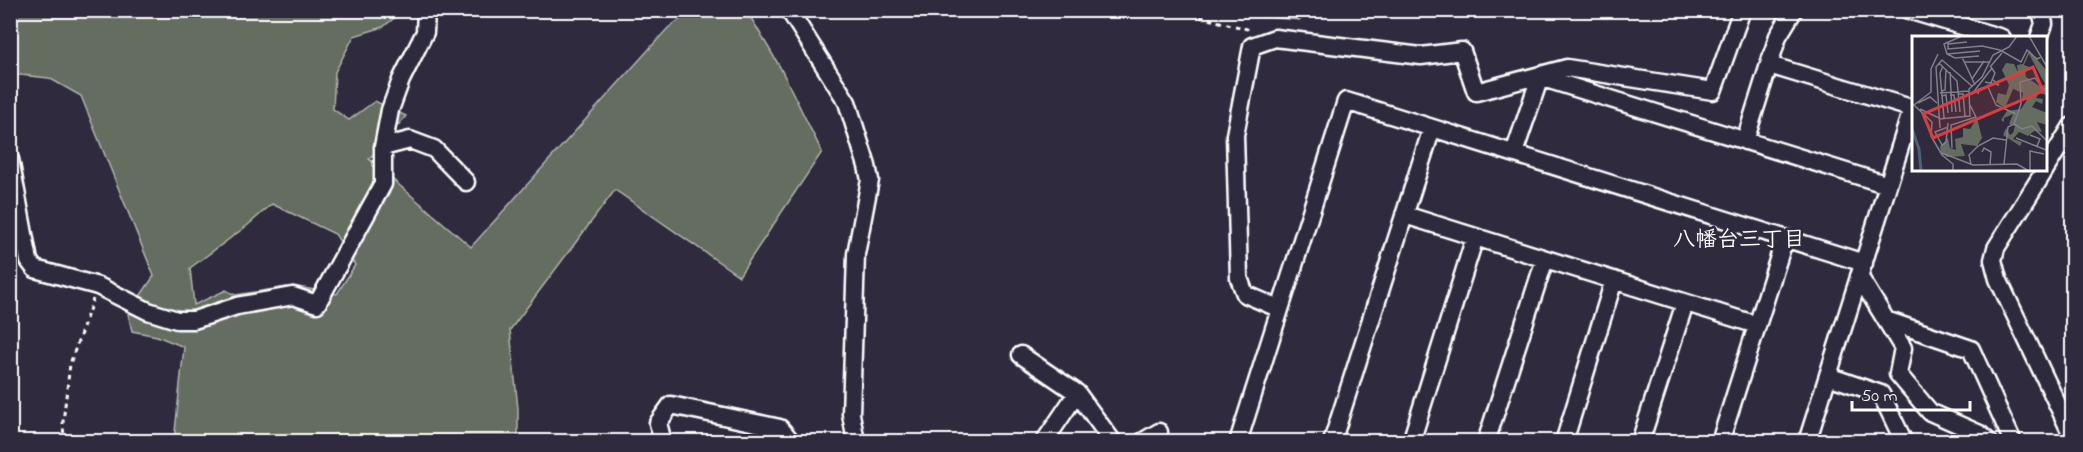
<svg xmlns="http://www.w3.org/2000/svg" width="2083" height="452" font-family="'Indie Flower','Klee One',sans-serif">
	<rect width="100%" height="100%" fill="#2f2a3d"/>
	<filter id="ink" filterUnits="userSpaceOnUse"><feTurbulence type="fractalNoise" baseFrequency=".0167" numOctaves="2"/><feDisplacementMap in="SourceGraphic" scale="12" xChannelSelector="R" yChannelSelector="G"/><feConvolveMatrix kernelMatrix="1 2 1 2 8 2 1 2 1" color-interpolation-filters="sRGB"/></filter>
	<g filter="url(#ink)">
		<path fill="#656d60" stroke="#b2b6b0" stroke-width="1.5" fill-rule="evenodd" d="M 11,11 L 389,11 L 398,15 L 383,27 L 354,36 L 335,72 L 333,109 L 349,120 L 375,101 L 406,116 L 369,159 L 471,247 L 668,28 L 691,11 L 747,11 L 780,67 L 822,152 L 739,276 L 615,190 L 510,330 L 518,409 L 518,441 L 174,441 L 184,347 L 157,336 L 132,331 L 128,314 L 154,276 L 81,96 L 49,78 L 11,74 ZM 272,204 L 335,234 L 355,265 L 337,294 L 293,286 L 235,295 L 226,290 L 194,305 L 190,268 L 248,225 Z
			M 1255,11 L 1255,10 L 1306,11 L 1300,20 L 1253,16 Z"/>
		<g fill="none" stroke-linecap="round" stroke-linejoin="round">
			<defs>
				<path id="minor" d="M 789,10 L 847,102 L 867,166 L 870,180 L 856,254 L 851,414 L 856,442
					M 1908,10 L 2002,38
					M 2039,38 L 2044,24 L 2041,10
					M 1769,65 L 1914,109
					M 1540,77 L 1888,185
					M 1745,141 L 1778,36 L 1794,10
					M 383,147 L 410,140 L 434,149 L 466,182
					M 1514,153 L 1540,77
					M 10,159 L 29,261 L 35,269 L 98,286 L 148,311 L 177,320 L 194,320 L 237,306 L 293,296 L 317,304 L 383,184 L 383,147 L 390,110 L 401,80 L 425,32 L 426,10
					M 2046,168 L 2072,126
					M 2045,170 L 1996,248 L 1993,260 L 1998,279 L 2072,435
					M 1405,215 L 1757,325
					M 1859,276 L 1903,348 L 1898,374 L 1930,412 L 1980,434 L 1989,442
					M 1280,309 L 1245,294 L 1239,278 L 1235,135 L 1252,46 L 1275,38 L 1421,56 L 1462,51 L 1476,92 L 1567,68 L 1713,91 L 1742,10
					M 1886,320 L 1971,349 L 2013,442
					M 1021,355 L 1077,393 L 1113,442
					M 1828,376 L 1881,394 L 1904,442
					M 663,442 L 658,423 L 671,405 L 780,428 L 792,442
					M 1044,442 L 1077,393
					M 1142,442 L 1159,432
					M 1238,442 L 1346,101 L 1864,263
					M 1332,442 L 1432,128
					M 1411,442 L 1475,237
					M 1486,442 L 1545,259
					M 1564,442 L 1614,280
					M 1640,442 L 1685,303
					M 1720,442 L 1785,238
					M 1807,442 L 1912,109"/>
			</defs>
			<use href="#minor" stroke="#fff" stroke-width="21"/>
			<path stroke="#fff" stroke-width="3" stroke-dasharray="4.5 4.5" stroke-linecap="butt" d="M 1174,10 L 1247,29 L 1248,33
				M 10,273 L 19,272
				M 64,442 L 63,422 L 70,364 L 93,299"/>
			<use href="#minor" stroke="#2f2a3d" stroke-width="16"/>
		</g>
	</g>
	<g text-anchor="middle" stroke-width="5" stroke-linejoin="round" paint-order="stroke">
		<g font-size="22" font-weight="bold" fill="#fff" stroke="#2f2a3d">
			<text x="1739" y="246">八幡台三丁目</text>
		</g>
	</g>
	<g transform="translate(1912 36)">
		<rect width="135" height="135" fill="#2f2a3d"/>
		<path d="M 117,14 L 135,35 L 135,59 L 127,57 L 124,62 L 131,63 L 130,68 L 124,65 L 120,71 L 135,77 L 135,89 L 125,86 L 130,96 L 122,95 L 116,100 L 107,96 L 101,103 L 110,106 L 108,110 L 91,99 L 94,92 L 98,99 L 101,97 L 103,90 L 97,88 L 101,78 L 92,82 L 92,86 L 89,84 L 95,75 L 109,73 L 115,64 L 110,63 L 111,57 L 101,53 L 93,72 L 84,66 L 86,57 L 94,59 L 97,49 L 90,34 L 94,27 L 102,28 L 106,36 L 105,29 L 111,28 ZM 117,18 L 133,48 L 129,51 L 114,41 L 113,33 L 120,32 L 112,29 ZM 65,82 L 70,102 L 65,110 L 49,108 L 53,120 L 35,121 L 29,117 L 28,111 L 36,102 L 38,112 L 44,114 L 43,103 L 51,101 L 51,92 L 58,93 Z" fill="#656d60" fill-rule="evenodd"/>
		<path fill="none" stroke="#4c6277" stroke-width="3" d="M 0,93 L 7,113 L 9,135"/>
		<path fill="none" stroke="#827f8b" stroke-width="1.5" d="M 50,0 L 32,8 L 35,18 L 43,22 L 67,20M 117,0 L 135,31M 36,7 L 36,13 L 70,10 L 88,14M 36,8 L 55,6M 88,14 L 109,26 L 115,14 L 125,23 L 129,21M 26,18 L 19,33 L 19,56 L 2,69 L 20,86 L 19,100 L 30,119 L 41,128 L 41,135M 35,18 L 68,15M 50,21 L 63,49M 53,26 L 77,26M 27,27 L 45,45 L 48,76M 31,30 L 28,37 L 32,82M 78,31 L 90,17M 38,36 L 40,76M 60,43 L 72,25M 73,46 L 87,49 L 80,43M 78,49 L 83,37 L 79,31M 30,55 L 33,54 L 34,33M 28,57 L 57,55M 46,58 L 51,58 L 53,80M 60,58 L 80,32M 66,58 L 67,53 L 76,51 L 84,69 L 104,78M 38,59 L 42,59 L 44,76M 30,60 L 34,59 L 36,77M 6,67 L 18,61 L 25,67M 8,73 L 27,82M 27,83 L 58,80 L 57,53 L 70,41 L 81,19 L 97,11 L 105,0M 102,88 L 110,93 L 120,90 L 135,105M 28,92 L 24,31 L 30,24 L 60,50M 118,99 L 128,103 L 125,110M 104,102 L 134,114M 30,109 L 23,96 L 36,91M 29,110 L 34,106 L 36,87M 40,112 L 39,89 L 64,81 L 57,67M 70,116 L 72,112 L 79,116 L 78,129M 30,117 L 61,129 L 105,128 L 117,135M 59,128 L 57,119 L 66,110 L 81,102 L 94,104M 92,128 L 96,91 L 102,88 L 109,68 L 108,46 L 123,42 L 135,57M 118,135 L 118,115 L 132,118"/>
		<path fill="#da3e3e" fill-opacity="0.15" stroke="#da3e3e" stroke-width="3" d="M 121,31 L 131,55 L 21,102 L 11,78 Z"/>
		<rect width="135" height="135" fill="none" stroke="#fff" stroke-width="3"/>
	</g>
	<rect width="2083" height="452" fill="none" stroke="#2f2a3d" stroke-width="36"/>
	<rect x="18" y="18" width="2047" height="416" fill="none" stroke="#fff" stroke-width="2" filter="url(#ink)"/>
	<path d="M1852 401v9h118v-9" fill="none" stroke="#ffffff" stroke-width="3"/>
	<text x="1861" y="401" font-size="18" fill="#ffffff" stroke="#2f2a3d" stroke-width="4.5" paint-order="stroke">50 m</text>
</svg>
